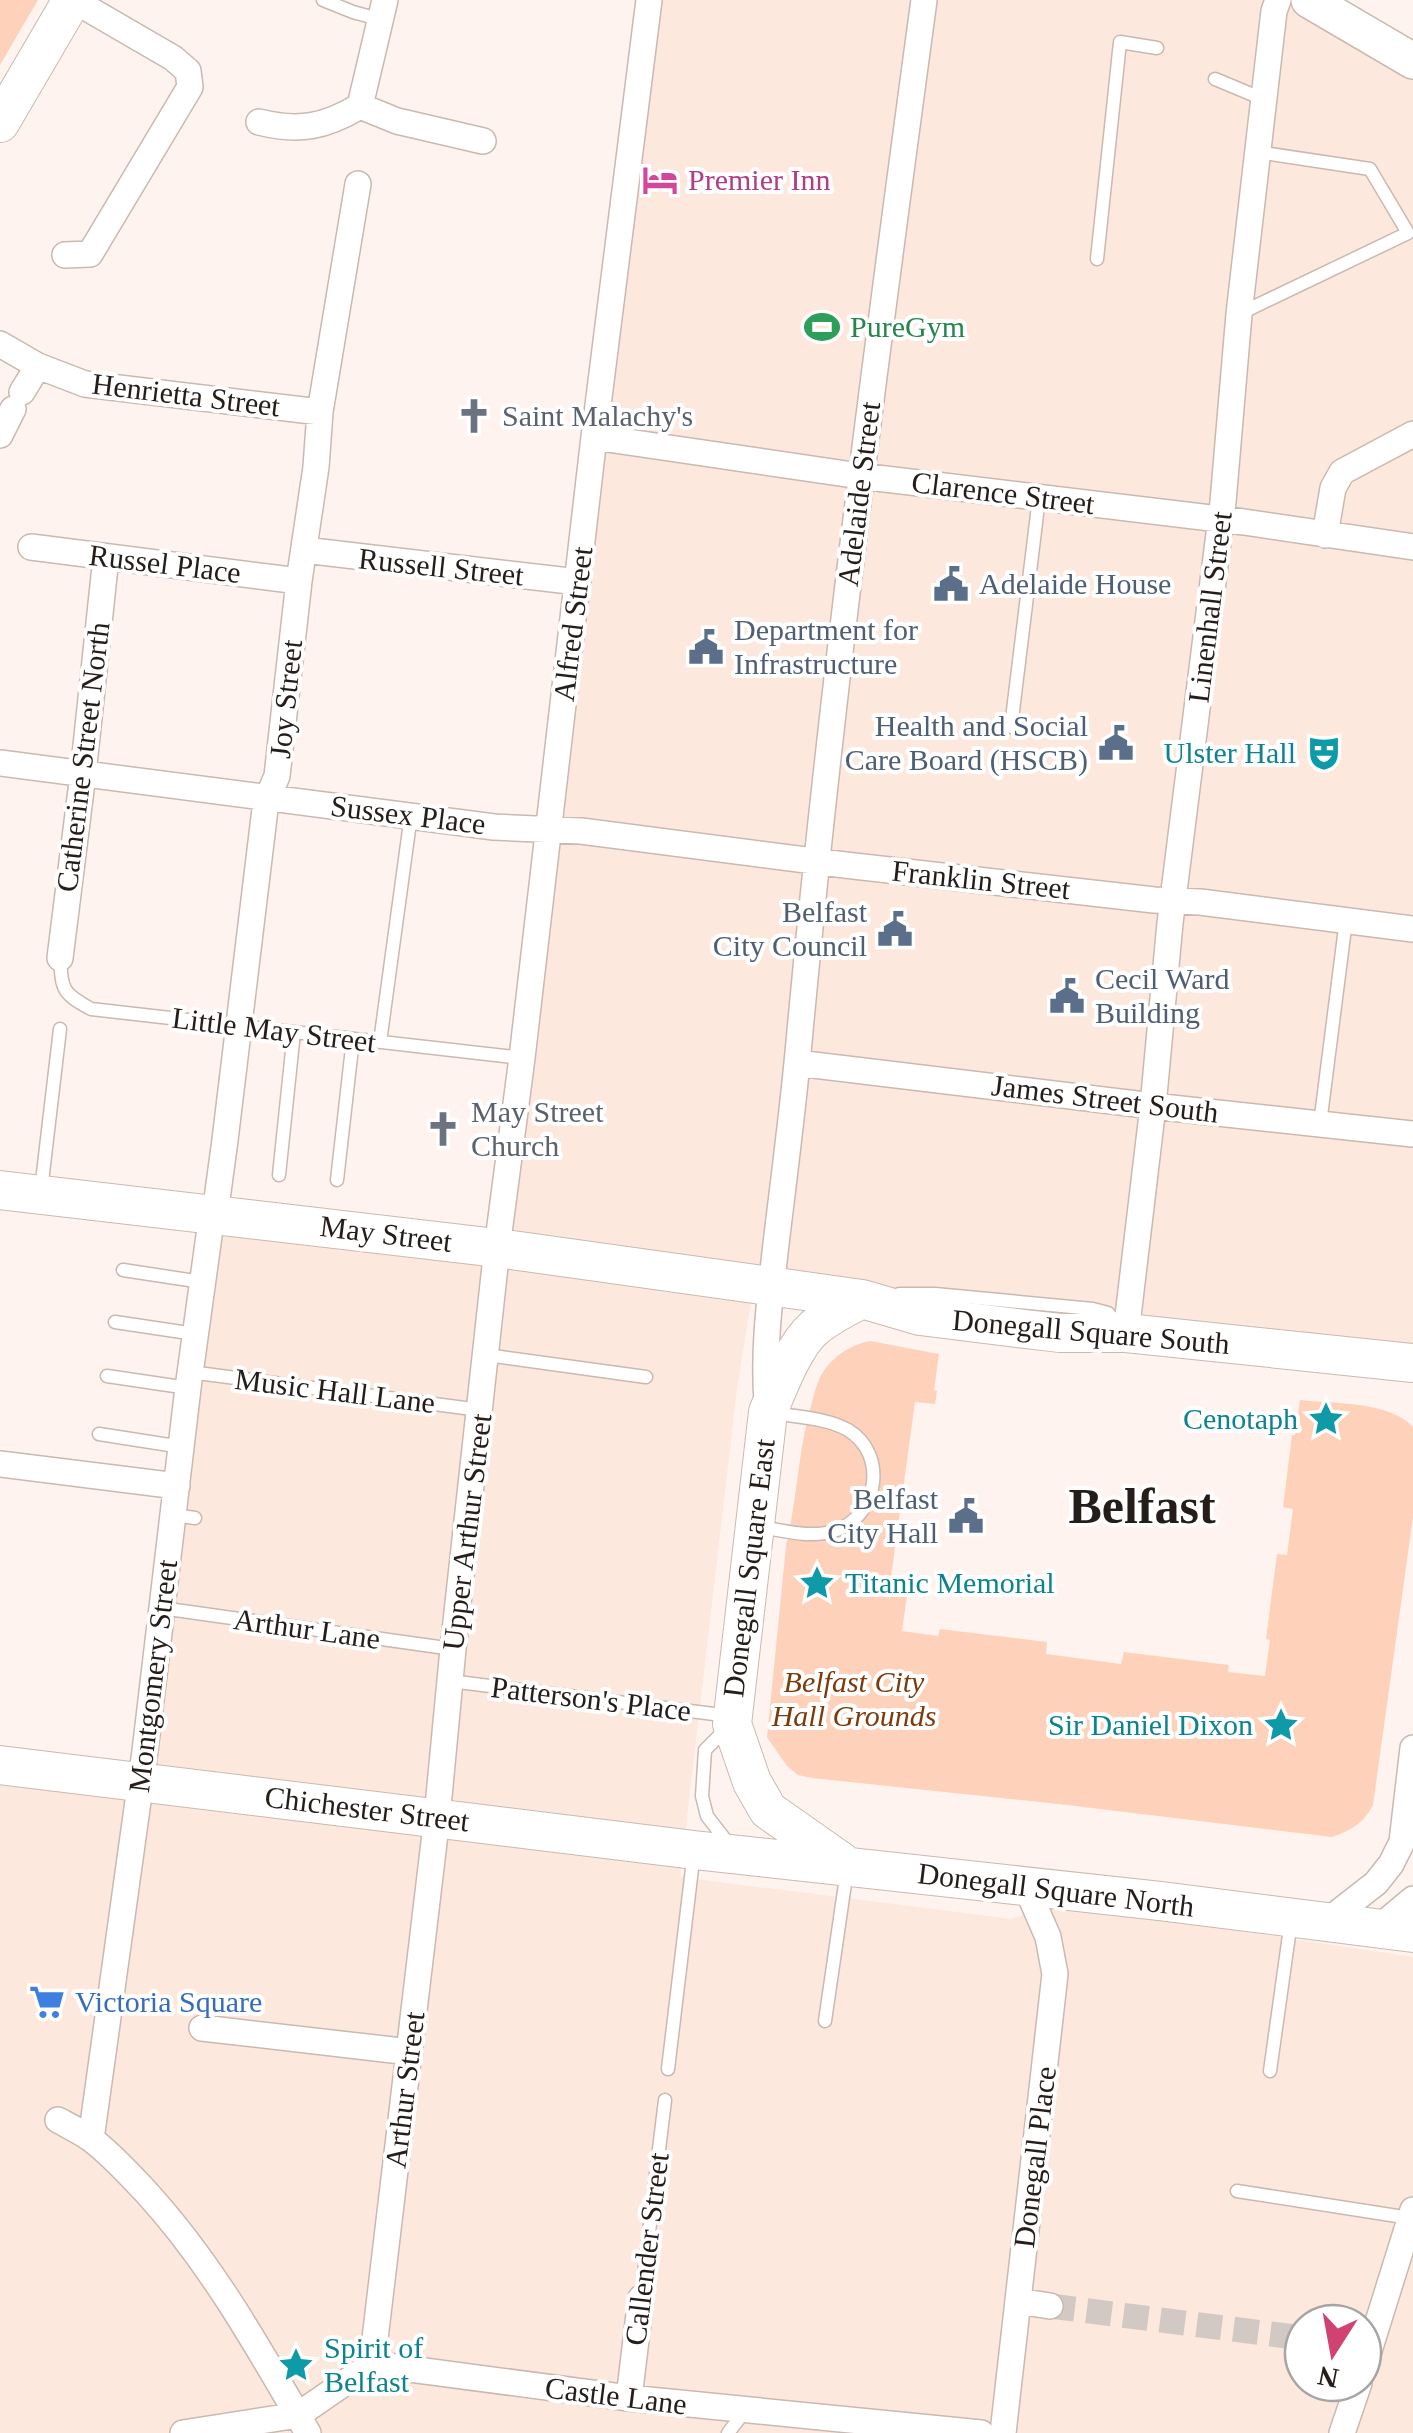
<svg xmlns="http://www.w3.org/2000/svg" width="1413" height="2433" font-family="'Times New Roman',serif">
	<rect width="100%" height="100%" fill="#fef3ee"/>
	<path fill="#fce8dd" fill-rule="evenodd" d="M 660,0 L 1309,0 L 1413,61 L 1413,1371 L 752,1294 L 737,1389 L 680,1877 L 1012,1919 L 1052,1903 L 1413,1957 L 1413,2433 L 0,2433 L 0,1764 L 140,1782 L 218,1224 L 497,1257 ZM 1303,2323 L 1363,2323 L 1363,2383 L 1303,2383 Z"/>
	<path fill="#fdd1ba" d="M 0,0 L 38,0 L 0,65 Z
		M 870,1341 L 939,1354 L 934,1390 L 937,1391 L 935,1404 L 915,1402 L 891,1577 L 913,1580 L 911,1595 L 907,1595 L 902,1631 L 938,1636 L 940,1629 L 1047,1642 L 1046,1654 L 1121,1664 L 1124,1652 L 1229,1665 L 1228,1672 L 1265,1676 L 1270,1640 L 1266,1639 L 1277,1554 L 1287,1555 L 1293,1509 L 1283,1507 L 1292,1435 L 1295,1435 L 1300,1400 C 1333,1404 1390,1401 1413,1427 L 1413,1517 L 1373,1805 C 1364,1823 1350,1831 1332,1837 L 1067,1805 L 812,1778 L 798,1775 L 787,1766 L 767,1737 L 786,1546 C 797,1500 798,1452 811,1406 C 815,1391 818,1376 829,1364 C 840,1352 854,1344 870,1341 Z"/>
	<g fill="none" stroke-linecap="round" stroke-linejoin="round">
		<path stroke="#d2c8c4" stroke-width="25" stroke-dasharray="25 12" stroke-linecap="butt" d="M 1050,2306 L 1303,2338"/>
		<defs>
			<path id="lane" d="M 323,0 L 353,12 L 382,20
				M 1215,79 L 1263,99
				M 1097,259 L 1120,42 L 1157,48
				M 1239,314 L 1408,233 L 1370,169 L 1257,152
				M 1011,727 L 1039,498
				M 60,958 C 62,990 62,993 91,1009 L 522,1058
				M 380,1042 L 411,815
				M 1320,1124 L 1346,920
				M 279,1175 L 294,1032
				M 337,1180 L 353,1039
				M 41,1190 L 60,1029
				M 123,1270 L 202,1282
				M 899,1294 L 935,1294 L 1093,1309 L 1108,1313 L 1118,1324
				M 115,1322 L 195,1334
				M 486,1355 L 646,1377
				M 190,1372 L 480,1410
				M 107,1376 L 188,1388
				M 99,1434 L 182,1447
				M 174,1515 L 195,1518
				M 761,1527 C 785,1531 813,1539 837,1530 C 878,1515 888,1454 848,1430 C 827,1418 797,1417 773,1413
				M 161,1608 L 453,1649
				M 450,1681 L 730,1716
				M 729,1726 L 705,1750 L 702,1796 L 707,1816 L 731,1847
				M 825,2021 L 847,1870
				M 668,2069 L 694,1852
				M 1270,2071 L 1291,1921
				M 1237,2191 L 1410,2218
				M 641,2298 L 665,2100
				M 728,2433 L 745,2411"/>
			<path id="street" d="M 360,106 L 385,0
				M 259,122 C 299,132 325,127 360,106 L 397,121 L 483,141
				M 65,255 L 90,254 L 190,87 L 188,71 L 173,58 L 73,0
				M 0,344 L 38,366 L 85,384 L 320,412
				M 22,392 L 38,366
				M 0,435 L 13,409
				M 594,437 L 860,476 L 1244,522 L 1413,547
				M 1325,535 L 1333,488 L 1342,472 L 1413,434
				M 31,547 L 299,581
				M 304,550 L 578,582
				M 0,763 L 494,827 L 581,831 L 845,865 L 1154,900 L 1200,902 L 1413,929
				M 60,958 L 83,774 L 106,557
				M 797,1063 L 1153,1106 L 1413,1134
				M 1126,1333 L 1153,1106 L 1170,923 L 1223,502 L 1239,314 L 1274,11 L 1278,0
				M 767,1402 C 763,1349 770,1297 776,1244 C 784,1177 793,1109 799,1042 C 831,693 877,347 924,0
				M 0,1464 L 177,1486
				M 1326,1922 L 1376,1883 L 1391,1864 L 1402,1842 L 1413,1748
				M 1377,1929 L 1413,1899
				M 202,2028 L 410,2052
				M 58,2120 C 69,2126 81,2132 91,2139 C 111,2154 129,2174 146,2192 C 212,2264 259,2349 308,2433
				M 91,2139 L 145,1751 L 188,1388 L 212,1214 L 217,1199 L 225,1140 L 265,809 L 268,797 L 277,776 L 299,581 L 316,467 L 320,412 L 358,184
				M 1018,2301 L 1050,2306
				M 372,2364 L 437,1817 L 453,1649 L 497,1248 L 522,1058 L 594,437 L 649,0
				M 372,2364 L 629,2398 L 981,2433
				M 1363,2370 L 1413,2210
				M 629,2398 L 641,2298
				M 183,2433 L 298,2415 L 372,2364
				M 1003,2433 L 1055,1974 L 1048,1937 L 1026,1886
				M 1342,2433 L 1359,2383"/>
			<path id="secondary" d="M 1309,0 L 1413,61"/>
			<path id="primary" d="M 0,123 L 72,0
				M 0,1190 L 497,1248 L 862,1299 L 920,1316 L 1025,1329 L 1060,1333 L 1126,1333 L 1413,1363
				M 0,1765 L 694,1850 L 1160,1901 L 1413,1933
				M 842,1862 L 768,1810 L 752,1782 L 732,1724 L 768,1412 C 779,1386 793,1347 814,1328 C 828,1316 845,1308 862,1299"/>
		</defs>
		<use href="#lane" stroke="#cab9b0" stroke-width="15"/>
		<use href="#street" stroke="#cab9b0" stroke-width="28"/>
		<use href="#secondary" stroke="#cab9b0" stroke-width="38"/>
		<use href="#primary" stroke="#cab9b0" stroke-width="40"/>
		<use href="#lane" stroke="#fff" stroke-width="12"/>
		<use href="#street" stroke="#fff" stroke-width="25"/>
		<use href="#secondary" stroke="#fff" stroke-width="35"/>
		<use href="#primary" stroke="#fff" stroke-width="38"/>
	</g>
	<defs>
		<symbol id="hotel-bare" viewBox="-9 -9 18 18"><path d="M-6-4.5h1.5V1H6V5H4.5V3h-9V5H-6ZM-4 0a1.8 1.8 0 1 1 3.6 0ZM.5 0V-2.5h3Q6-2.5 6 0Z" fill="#d1479c" stroke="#fff" stroke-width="2.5" paint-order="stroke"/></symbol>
		<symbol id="stadium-bare" viewBox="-9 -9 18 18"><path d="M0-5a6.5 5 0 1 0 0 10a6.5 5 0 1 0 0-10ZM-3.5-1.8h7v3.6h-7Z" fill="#2e9e5b" stroke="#fff" stroke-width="2.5" paint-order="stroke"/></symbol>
		<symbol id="church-bare" viewBox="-9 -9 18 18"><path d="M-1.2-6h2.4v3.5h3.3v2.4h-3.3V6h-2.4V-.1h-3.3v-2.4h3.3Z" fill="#6b7280" stroke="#fff" stroke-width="2.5" paint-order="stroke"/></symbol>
		<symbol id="civic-bare" viewBox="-9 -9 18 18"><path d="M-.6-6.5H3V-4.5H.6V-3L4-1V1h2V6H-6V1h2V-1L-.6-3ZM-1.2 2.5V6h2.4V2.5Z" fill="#5c6f8a" stroke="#fff" stroke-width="2.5" paint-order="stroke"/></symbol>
		<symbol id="theatre-bare" viewBox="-9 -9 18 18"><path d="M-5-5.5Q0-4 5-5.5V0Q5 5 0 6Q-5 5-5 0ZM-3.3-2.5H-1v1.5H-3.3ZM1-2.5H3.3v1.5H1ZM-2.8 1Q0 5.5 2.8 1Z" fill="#0f9aa8" stroke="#fff" stroke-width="2.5" paint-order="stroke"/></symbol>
		<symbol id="sight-bare" viewBox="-9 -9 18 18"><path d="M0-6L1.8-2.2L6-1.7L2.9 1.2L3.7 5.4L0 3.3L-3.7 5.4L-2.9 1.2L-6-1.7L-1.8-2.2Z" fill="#0f9aa8" stroke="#fff" stroke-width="2.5" paint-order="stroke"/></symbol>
		<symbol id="supermarket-bare" viewBox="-9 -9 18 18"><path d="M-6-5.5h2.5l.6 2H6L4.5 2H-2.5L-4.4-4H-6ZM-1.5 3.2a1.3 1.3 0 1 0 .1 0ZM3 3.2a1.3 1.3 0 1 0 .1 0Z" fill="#3f7fe0" stroke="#fff" stroke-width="2.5" paint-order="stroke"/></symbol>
	</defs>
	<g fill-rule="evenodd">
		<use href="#hotel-bare" x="635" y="155" width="50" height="50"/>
		<use href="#stadium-bare" x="797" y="302" width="50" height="50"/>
		<use href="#church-bare" x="449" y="391" width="50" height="50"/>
		<use href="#civic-bare" x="926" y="559" width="50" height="50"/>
		<use href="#civic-bare" x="681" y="622" width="50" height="50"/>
		<use href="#civic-bare" x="1091" y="718" width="50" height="50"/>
		<use href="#theatre-bare" x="1299" y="728" width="50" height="50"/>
		<use href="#civic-bare" x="870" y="904" width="50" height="50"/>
		<use href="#civic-bare" x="1042" y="971" width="50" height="50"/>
		<use href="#church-bare" x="418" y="1104" width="50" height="50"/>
		<use href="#sight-bare" x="1301" y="1394" width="50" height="50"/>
		<use href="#civic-bare" x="941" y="1491" width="50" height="50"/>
		<use href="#sight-bare" x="792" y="1558" width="50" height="50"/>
		<use href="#sight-bare" x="1256" y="1700" width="50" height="50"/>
		<use href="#supermarket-bare" x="22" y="1977" width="50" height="50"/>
		<use href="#sight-bare" x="271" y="2340" width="50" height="50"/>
	</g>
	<g text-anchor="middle" stroke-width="8" stroke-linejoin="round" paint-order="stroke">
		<g font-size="30" fill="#b23c85" stroke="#fff" text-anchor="start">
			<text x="688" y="190">Premier Inn</text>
		</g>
		<g font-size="30" fill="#27864d" stroke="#fff" text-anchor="start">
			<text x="850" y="337">PureGym</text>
		</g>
		<g font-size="30" fill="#241d1a" stroke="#fff">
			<text transform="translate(186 395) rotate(7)" y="10">Henrietta Street</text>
			<text transform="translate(1003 493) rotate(7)" y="10">Clarence Street</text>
			<text transform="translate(859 494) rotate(-83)" y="10">Adelaide Street</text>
			<text transform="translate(165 564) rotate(7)" y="10">Russel Place</text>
			<text transform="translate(441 567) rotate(6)" y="10">Russell Street</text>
			<text transform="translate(1210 607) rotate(-83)" y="10">Linenhall Street</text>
			<text transform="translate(573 624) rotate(-83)" y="10">Alfred Street</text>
			<text transform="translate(286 699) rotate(-84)" y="10">Joy Street</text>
			<text transform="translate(83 757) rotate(-83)" y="10">Catherine Street North</text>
			<text transform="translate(408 815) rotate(7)" y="10">Sussex Place</text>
			<text transform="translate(981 880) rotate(6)" y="10">Franklin Street</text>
			<text transform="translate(274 1030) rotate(7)" y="10">Little May Street</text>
			<text transform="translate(1105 1099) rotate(7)" y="10">James Street South</text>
			<text transform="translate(386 1234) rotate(7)" y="10">May Street</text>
			<text transform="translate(1091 1332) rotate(5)" y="10">Donegall Square South</text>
			<text transform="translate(335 1391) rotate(7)" y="10">Music Hall Lane</text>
			<text transform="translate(467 1532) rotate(-83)" y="10">Upper Arthur Street</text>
			<text transform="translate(749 1568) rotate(-83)" y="10">Donegall Square East</text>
			<text transform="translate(307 1629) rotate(8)" y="10">Arthur Lane</text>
			<text transform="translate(153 1676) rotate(-83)" y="10">Montgomery Street</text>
			<text transform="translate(591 1699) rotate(7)" y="10">Patterson's Place</text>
			<text transform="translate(367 1809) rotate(7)" y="10">Chichester Street</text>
			<text transform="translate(1056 1890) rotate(7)" y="10">Donegall Square North</text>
			<text transform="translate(405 2090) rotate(-83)" y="10">Arthur Street</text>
			<text transform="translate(1035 2157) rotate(-83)" y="10">Donegall Place</text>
			<text transform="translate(647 2249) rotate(-83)" y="10">Callender Street</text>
			<text transform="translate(616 2396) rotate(7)" y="10">Castle Lane</text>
		</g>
		<g font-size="30" fill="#5b616d" stroke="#fff" text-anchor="start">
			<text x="502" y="426">Saint Malachy's</text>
			<text x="471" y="1122">May Street<tspan x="471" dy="34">Church</tspan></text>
		</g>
		<g font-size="30" fill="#4e5e75" stroke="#fff" text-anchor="start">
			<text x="979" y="594">Adelaide House</text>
			<text x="734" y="640">Department for<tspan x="734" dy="34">Infrastructure</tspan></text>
			<text x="1088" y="736" text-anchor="end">Health and Social<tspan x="1088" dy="34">Care Board (HSCB)</tspan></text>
			<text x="867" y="922" text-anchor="end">Belfast<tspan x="867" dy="34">City Council</tspan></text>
			<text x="1095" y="989">Cecil Ward<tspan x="1095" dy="34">Building</tspan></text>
			<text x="938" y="1509" text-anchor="end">Belfast<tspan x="938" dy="34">City Hall</tspan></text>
		</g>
		<g font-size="30" fill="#0d838f" stroke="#fff" text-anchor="end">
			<text x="1296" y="763">Ulster Hall</text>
			<text x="1298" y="1429">Cenotaph</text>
			<text x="845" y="1593" text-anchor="start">Titanic Memorial</text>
			<text x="1253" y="1735">Sir Daniel Dixon</text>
			<text x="324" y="2358" text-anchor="start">Spirit of<tspan x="324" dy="34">Belfast</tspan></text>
		</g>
		<g font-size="30" font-style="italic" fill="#7d3a0a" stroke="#fff">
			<text x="854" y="1692">Belfast City<tspan x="854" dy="34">Hall Grounds</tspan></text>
		</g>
		<g font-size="30" fill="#366cbe" stroke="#fff" text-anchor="start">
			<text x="75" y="2012">Victoria Square</text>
		</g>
		<g font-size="50" font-weight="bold" fill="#241d1a" stroke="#fff">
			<text x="1142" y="1523">Belfast</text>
		</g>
	</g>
	<g transform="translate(1333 2353) rotate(191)"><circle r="48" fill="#ffffff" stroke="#a7a5a3" stroke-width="2.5"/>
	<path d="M0-8L18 38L0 25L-18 38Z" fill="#d04271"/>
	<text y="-15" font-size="28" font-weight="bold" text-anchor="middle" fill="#241d1a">N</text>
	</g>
</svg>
